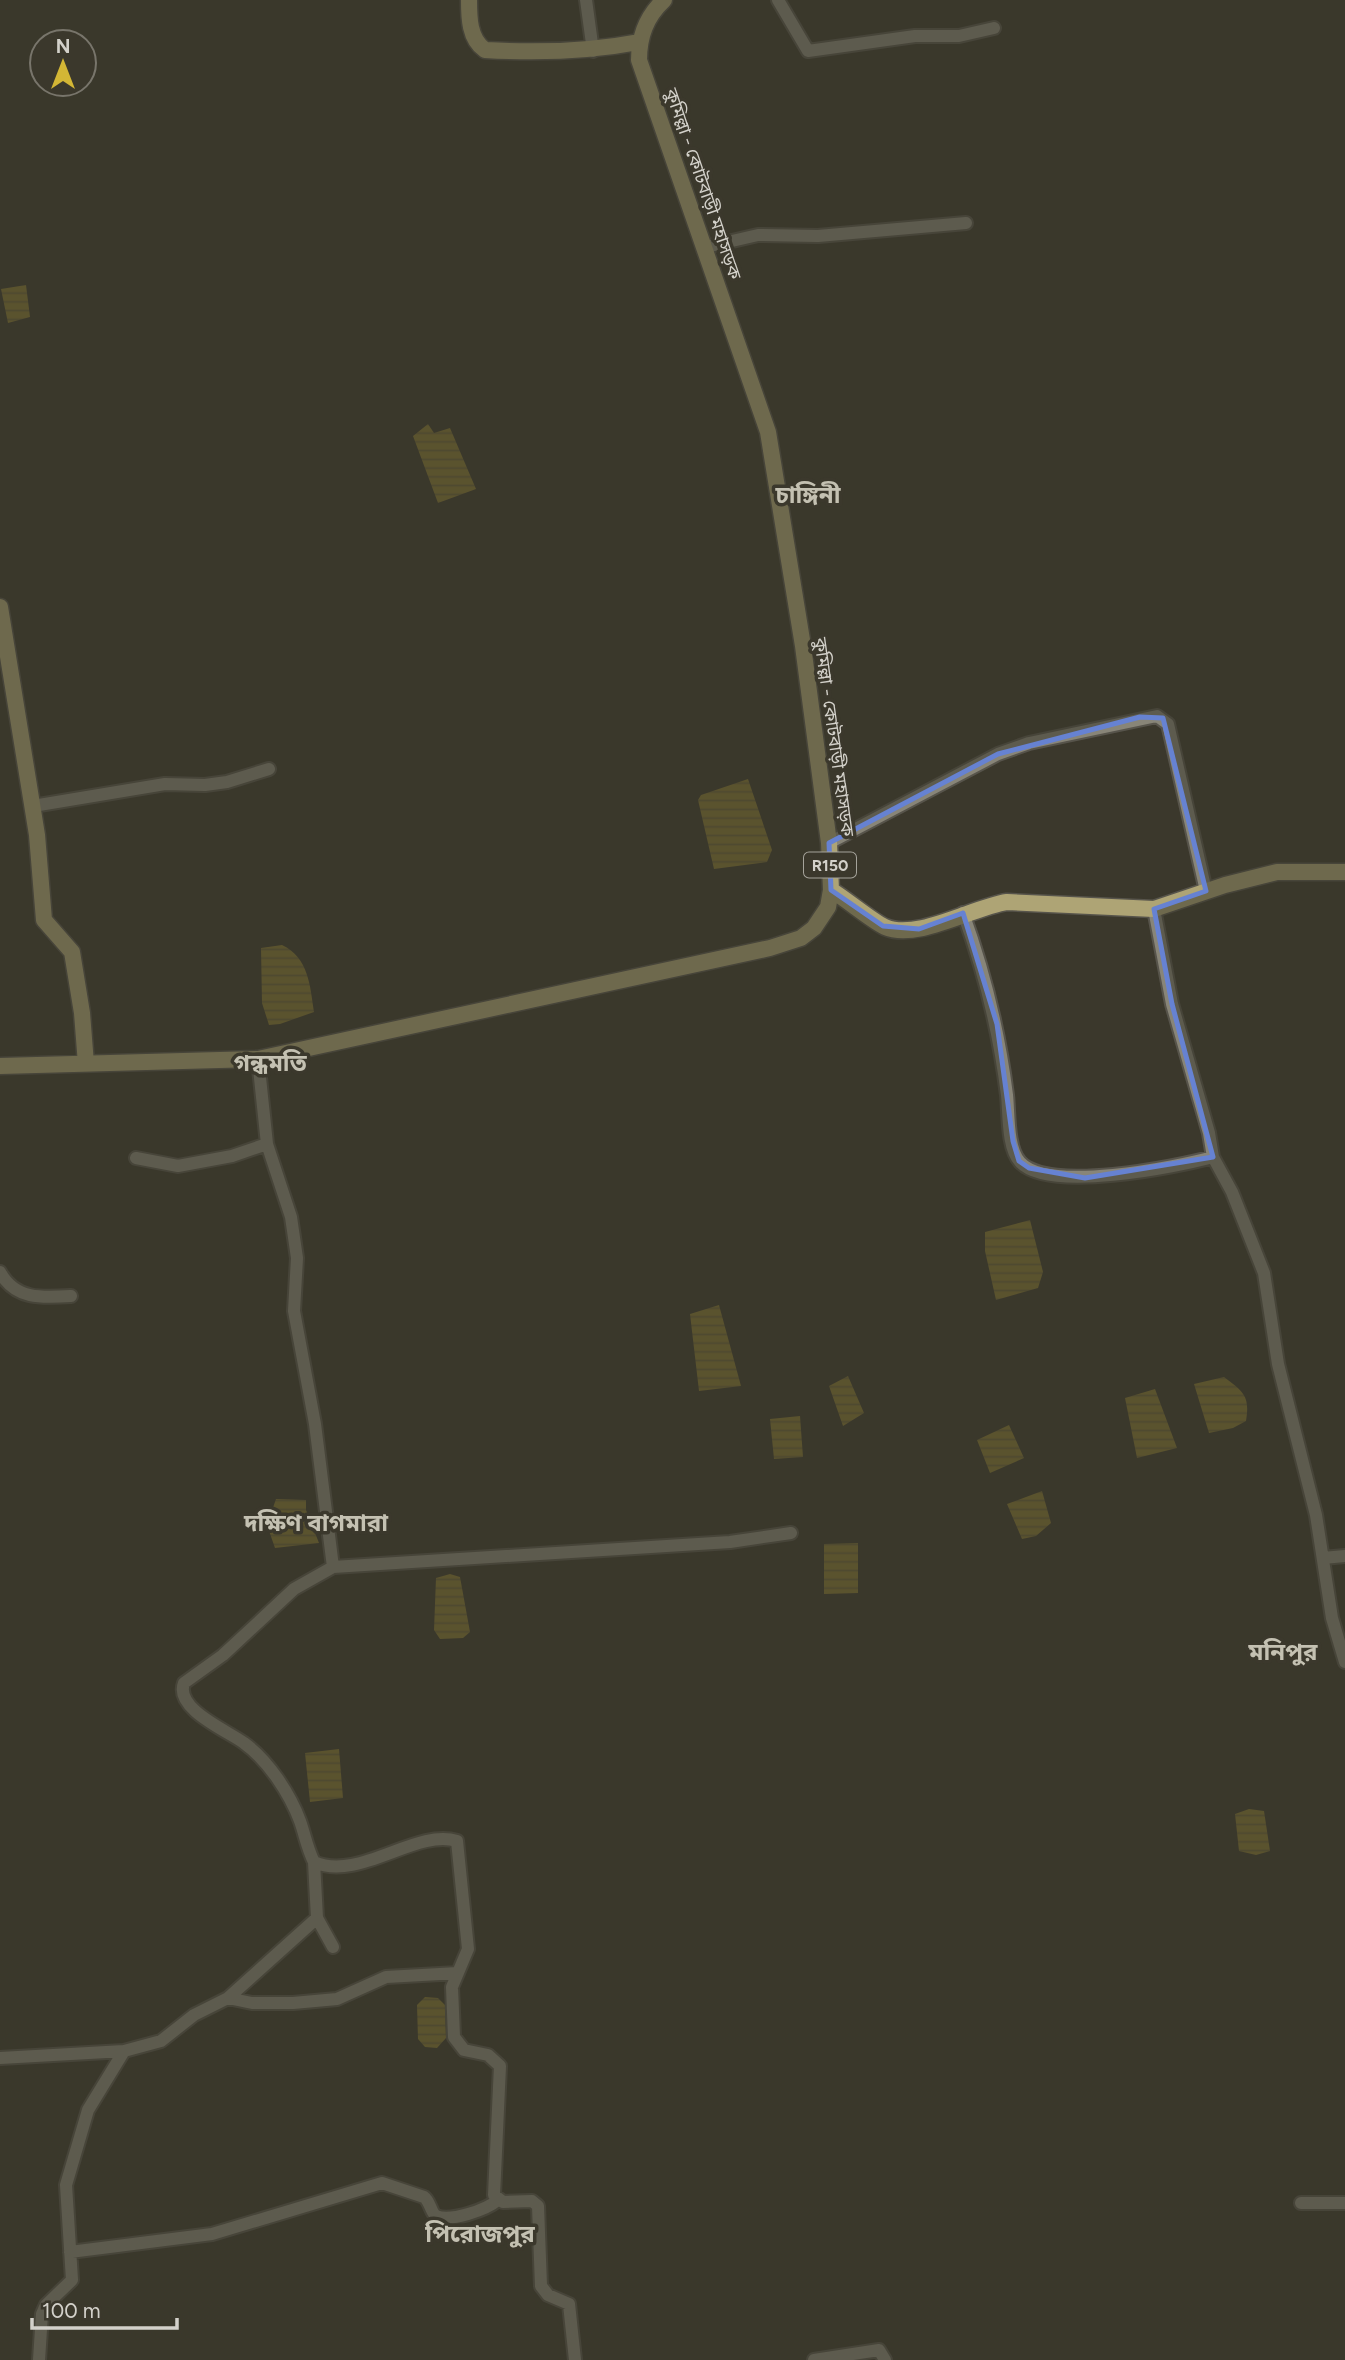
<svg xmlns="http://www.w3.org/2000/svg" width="1345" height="2360" font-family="Figtree,'Noto Sans Bengali',sans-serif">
	<defs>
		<pattern id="water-rules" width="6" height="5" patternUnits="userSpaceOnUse" patternTransform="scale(1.75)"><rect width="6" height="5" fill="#827331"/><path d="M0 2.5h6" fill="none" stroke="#675e36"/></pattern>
	</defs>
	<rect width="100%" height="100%" fill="#3b382c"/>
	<path fill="url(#water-rules)" d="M 26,285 L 30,317 L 8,323 L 1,289 Z
		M 428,424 L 434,433 L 450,428 L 476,489 L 438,503 L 413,436 Z
		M 748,779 L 772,850 L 767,862 L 714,869 L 698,800 L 701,795 Z
		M 282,945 C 309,958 310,986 314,1012 L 280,1024 L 269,1025 L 262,1003 L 261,948 Z
		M 1030,1220 L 1043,1272 L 1038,1288 L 996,1300 L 985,1251 L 985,1232 Z
		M 719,1305 L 741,1386 L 699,1391 L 690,1314 Z
		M 848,1376 L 864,1413 L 843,1426 L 829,1386 Z
		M 1224,1377 C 1244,1392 1250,1396 1246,1421 L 1233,1428 L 1209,1433 L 1194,1384 Z
		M 1155,1389 L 1177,1448 L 1137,1458 L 1125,1398 Z
		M 800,1416 L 803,1457 L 774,1459 L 770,1419 Z
		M 1009,1425 L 1024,1458 L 990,1473 L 977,1440 Z
		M 1042,1491 L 1051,1523 L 1036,1536 L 1022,1539 L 1007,1504 Z
		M 276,1499 L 306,1500 L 306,1510 L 319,1543 L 275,1548 L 267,1525 Z
		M 858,1543 L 858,1593 L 824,1594 L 824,1544 Z
		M 450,1574 L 460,1577 L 470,1632 L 463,1638 L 440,1639 L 434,1630 L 436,1578 Z
		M 339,1749 L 343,1798 L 310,1802 L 305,1753 Z
		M 1249,1809 L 1264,1811 L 1270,1851 L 1256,1855 L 1239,1851 L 1235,1814 Z
		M 425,1997 L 438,1998 L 445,2005 L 446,2038 L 437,2048 L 425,2047 L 418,2039 L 417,2005 Z"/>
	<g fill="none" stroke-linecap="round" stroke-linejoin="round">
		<defs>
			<path id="minor" d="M 586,0 L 593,51
				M 778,0 L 808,51 L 915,36 L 959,36 L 994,28
				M 706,247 L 758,235 L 818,236 L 966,223
				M 33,806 L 165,784 L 205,785 L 227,782 L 269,769
				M 829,843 L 998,754 L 1029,743 L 1157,716 L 1168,724 L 1206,891
				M 1154,909 L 1172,1004 L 1209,1133 L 1213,1157 L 1232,1192 L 1264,1273 L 1278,1364 L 1316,1515 L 1332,1618 L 1345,1662
				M 963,913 C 985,973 999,1032 1007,1095 C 1009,1113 1007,1148 1020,1162 C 1048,1193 1176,1167 1213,1157
				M 258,1059 L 267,1144 L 291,1217 L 297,1258 L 294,1311 L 315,1424 L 333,1567 L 294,1589 L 223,1655 L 184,1683 C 174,1709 228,1731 244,1743 C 268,1760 290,1794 300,1821 C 305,1835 307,1848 314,1862 C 359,1882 416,1828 457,1841 L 468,1949 L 452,1987 L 454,2037 L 464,2050 L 488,2055 L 500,2066 L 494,2195 L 503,2202 L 532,2201 L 538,2206 L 541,2286 L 548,2295 L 569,2304 L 575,2360
				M 136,1158 L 178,1166 L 232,1156 L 267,1144
				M 0,1272 C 15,1300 42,1298 71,1296
				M 1323,1558 L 1345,1556
				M 333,1567 L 730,1542 L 791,1533
				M 317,1918 L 333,1947
				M 228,1998 L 252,2003 L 293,2003 L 337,1999 L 386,1977 L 458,1973
				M 0,2058 L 124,2051 L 161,2041 L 194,2015 L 228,1998 L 317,1918 L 314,1862
				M 1301,2203 L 1345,2203
				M 70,2252 L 212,2234 L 382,2183 L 424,2197 C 430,2201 431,2213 436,2216 C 451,2222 486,2210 498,2200
				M 39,2360 L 42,2314 L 46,2305 L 72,2280 L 66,2185 L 88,2110 L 124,2051
				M 814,2360 L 879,2350 L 885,2360"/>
			<path id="major" d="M 469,0 C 469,17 469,39 485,50 C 538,53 587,52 639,42
				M 0,607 L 37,835 L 44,920 L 72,952 L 82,1013 L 86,1064
				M 831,890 C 846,899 872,921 885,927 C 917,941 973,907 1007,902 L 1154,909 L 1225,885 L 1277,872 L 1345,872
				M 0,1066 L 258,1059 L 770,948 L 801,938 L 814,928 L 828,907 L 831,890 L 829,843 L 803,646 L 768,432 L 639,60 C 639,36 646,17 664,0"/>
		</defs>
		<use href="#minor" stroke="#57544b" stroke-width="16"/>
		<use href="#major" stroke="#57544b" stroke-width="19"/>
		<use href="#minor" stroke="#888578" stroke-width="12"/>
		<use href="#major" stroke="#aea475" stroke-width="16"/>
	</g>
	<path d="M0 0H1345V2360H0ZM 1140,717 L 1163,718 L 1206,891 L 1154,909 L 1172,1004 L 1213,1157 L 1085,1178 L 1029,1168 L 1019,1161 L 1013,1141 L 997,1024 L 963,913 L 919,929 L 883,926 L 831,890 L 829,843 L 998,754 Z" fill="#3b382c" fill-opacity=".55" fill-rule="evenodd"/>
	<path fill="none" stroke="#6682d2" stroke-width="5" stroke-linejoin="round" d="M 1140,717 L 1163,718 L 1206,891 L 1154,909 L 1172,1004 L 1213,1157 L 1085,1178 L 1029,1168 L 1019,1161 L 1013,1141 L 997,1024 L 963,913 L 919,929 L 883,926 L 831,890 L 829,843 L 998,754 Z"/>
	<g text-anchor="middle" stroke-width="7" stroke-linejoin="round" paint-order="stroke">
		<rect fill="#3b382c" stroke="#a5a39b" stroke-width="2" x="804" y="852.5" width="52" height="25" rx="5"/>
		<g font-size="16" font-weight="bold" fill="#d3d1ca">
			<text x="830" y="871">R150</text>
		</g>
		<g font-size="18" fill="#d3d1ca" stroke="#3b382c">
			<text transform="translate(703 184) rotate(71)" y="6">কুমিল্লা - কোটবাড়ী মহাসড়ক</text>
			<text transform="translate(834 737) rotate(82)" y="6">কুমিল্লা - কোটবাড়ী মহাসড়ক</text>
		</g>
		<g font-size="24" font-weight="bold" fill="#c4c1b2" stroke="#3b382c">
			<text x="808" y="503">চাঙ্গিনী</text>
			<text x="270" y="1071">গন্ধমতি</text>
			<text x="316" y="1531">দক্ষিণ বাগমারা</text>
			<text x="1283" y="1660">মনিপুর</text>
			<text x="480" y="2242">পিরোজপুর</text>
		</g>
	</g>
	<g transform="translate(63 63)"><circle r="33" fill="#3b382c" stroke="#78756b" stroke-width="2"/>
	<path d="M0-5L12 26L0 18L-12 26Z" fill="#d3b635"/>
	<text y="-10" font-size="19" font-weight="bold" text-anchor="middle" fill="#d3d1ca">N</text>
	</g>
	<path d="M32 2318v10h145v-10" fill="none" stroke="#d3d1ca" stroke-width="3.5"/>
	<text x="42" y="2318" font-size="21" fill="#d3d1ca" stroke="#3b382c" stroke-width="5" paint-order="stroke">100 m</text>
</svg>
